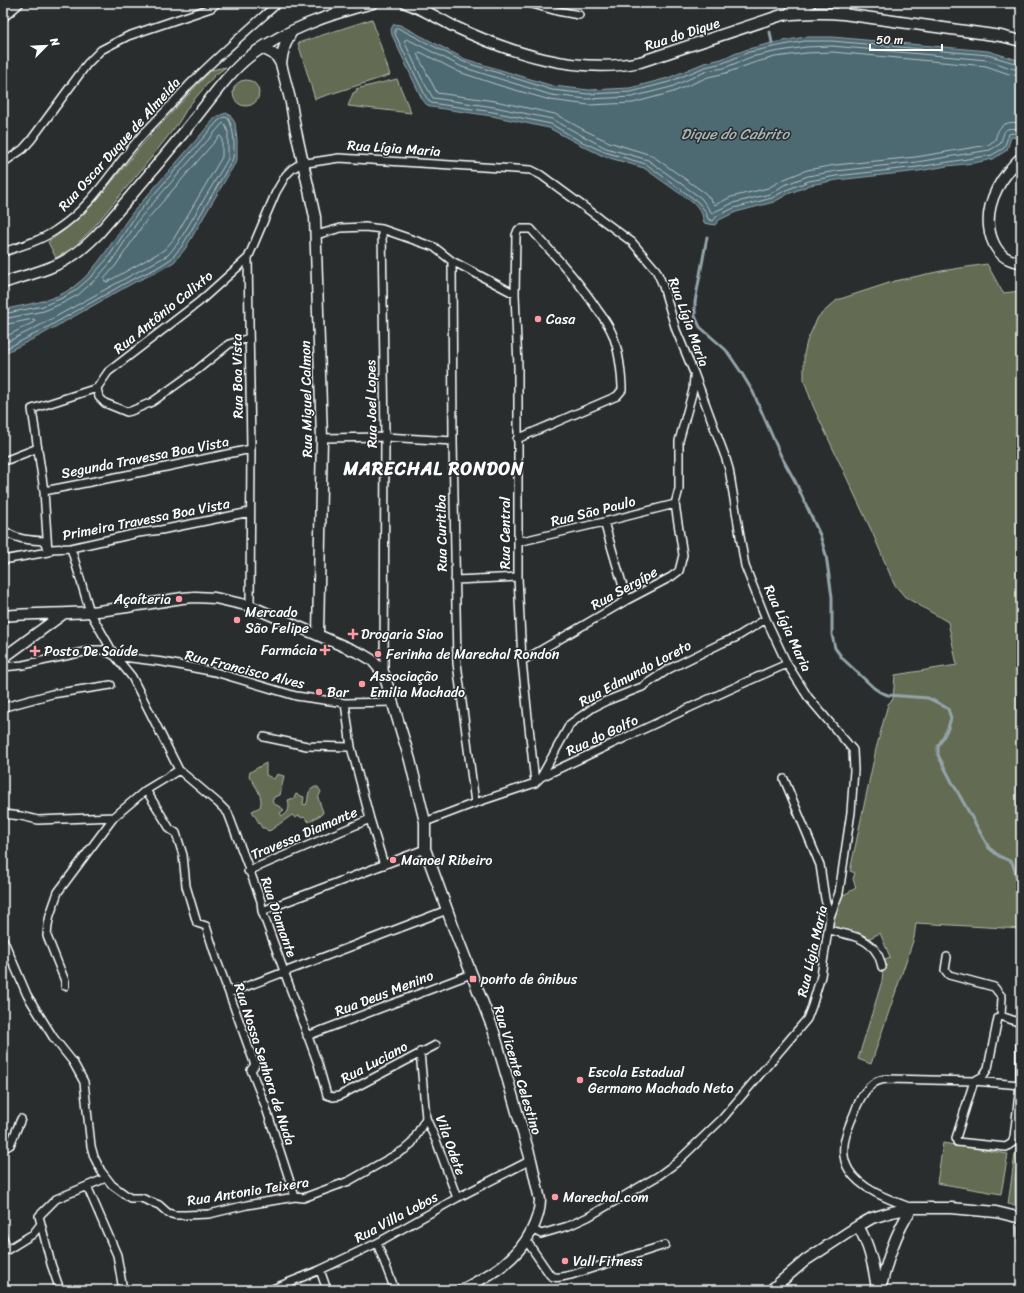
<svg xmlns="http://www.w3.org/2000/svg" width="1024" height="1293" font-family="Sriracha,sans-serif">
	<rect width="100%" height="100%" fill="#2a2d2e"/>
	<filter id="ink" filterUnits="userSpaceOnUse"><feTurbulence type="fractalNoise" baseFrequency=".025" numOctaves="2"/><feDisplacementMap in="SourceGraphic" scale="8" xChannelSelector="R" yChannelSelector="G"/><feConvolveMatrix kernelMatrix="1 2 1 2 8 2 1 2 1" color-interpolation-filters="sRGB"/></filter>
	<g filter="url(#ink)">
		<path fill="#646c52" stroke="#b2b6a8" d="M 372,19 L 390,75 L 315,99 L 298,43 Z
			M 226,67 L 214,76 L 188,107 L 179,122 L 151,158 L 92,229 L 75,246 L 56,258 L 48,242 L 66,229 L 98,199 L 140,147 L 211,70 Z
			M 397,79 L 411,113 L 348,106 L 353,93 L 357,91 L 356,89 Z
			M233 93a13 13 0 1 1 26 0a13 13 0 1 1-26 0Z
			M 987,264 L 1003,293 L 1021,291 L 1021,929 L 916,923 L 914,938 L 871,1064 L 858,1059 L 882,981 L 883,969 L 880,961 L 890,957 L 880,933 L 868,939 L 858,932 L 849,934 L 835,930 L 832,921 L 840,897 L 856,888 L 853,879 L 855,873 L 850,871 L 876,749 L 888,704 L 893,699 L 895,675 L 957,665 L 948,622 L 905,597 L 894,584 L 873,534 L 813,406 L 804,380 L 804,354 L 807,341 L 818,317 L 837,300 L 895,281 L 941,271 Z
			M 266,763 L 266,775 L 274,779 L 277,774 L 284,776 L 280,795 L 274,797 L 272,802 C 276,806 281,806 284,810 L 280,813 L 282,816 C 289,814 290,807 288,800 L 294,798 L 296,794 L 304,797 L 303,804 L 306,805 C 310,797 305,792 315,787 L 318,787 L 321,792 L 318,798 L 323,812 L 322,814 L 309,822 L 304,817 L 302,818 L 299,816 L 295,818 L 292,815 L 271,830 L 268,831 L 265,828 L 262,828 L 252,811 L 260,807 C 264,796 255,786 249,776 L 250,772 Z
			M 1020,1118 L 1021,1118 L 1021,1206 L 1008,1204 Z
			M 943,1143 L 1008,1154 L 1001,1194 L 937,1183 Z"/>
		<path fill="#4d6972" stroke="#94a5aa" d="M 394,24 L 400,25 L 465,59 L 553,86 L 589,90 L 630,88 L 668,78 L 704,63 L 721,59 L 748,49 L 772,43 L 805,37 L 832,37 L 988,51 L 1021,61 L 1021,138 L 1011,137 L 1007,150 L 993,159 L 974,163 L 947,166 L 919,171 L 837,180 L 810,185 L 788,194 L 774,202 L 736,212 L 719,220 L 715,225 L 704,223 L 702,214 L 696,205 L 644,168 L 603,156 L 577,143 L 549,128 L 492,116 L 431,107 L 426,104 L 422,99 L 392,35 L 391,29 Z
			M 226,113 L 230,115 L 235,123 L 237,140 L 237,160 L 185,249 L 174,262 L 157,272 L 133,283 L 41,335 L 3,354 L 3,310 C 26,304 52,302 72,288 C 100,268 113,238 133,212 C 142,201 152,191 161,180 C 180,159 197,139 215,118 L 218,116 Z"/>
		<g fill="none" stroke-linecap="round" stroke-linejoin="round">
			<path stroke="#b8c3c7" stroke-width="1" d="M 1021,65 L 988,55 L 832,41 L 805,41 L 773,47 L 749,52 L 723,63 L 705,67 L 669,82 L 631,92 L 588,94 L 552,90 L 464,62 L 398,28 L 396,28 L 395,30 L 395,34 L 426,97 L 431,103 L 493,112 L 551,124 L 578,140 L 605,152 L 646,164 L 698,202 L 706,212 L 708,219 L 713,221 L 717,216 L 734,208 L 772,198 L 786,190 L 809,181 L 836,176 L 918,167 L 992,155 L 1004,148 L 1009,134 L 1012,133 L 1021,134
				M 1021,70 C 1009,69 999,63 987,60 L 832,46 L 806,47 L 774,52 L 751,57 L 724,68 L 707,71 L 671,87 L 632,97 L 588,99 L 551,95 L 462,67 L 407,39 L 404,41 L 422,79 L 433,98 L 494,107 L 552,119 L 581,135 L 606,148 L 648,160 L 701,198 L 712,213 L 733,203 L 770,194 L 784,185 L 808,176 L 836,171 L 917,162 L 990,150 L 1000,144 C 1006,130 1001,127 1021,129
				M 1021,76 L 1009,74 L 986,66 L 832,52 L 806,53 L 775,57 L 753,63 L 726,73 L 708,77 L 673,92 L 633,103 L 589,105 L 550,100 L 498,85 L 459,72 L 420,52 L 417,54 L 437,93 L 495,101 L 555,114 L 584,130 L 609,142 L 651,155 L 705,193 L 715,205 L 731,197 L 768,188 L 782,180 L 807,170 L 835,165 L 916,157 L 988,145 L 995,140 C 999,124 1005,121 1021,123
				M 220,136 L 222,138 L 222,157 L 173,240 L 164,250 L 107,282 L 105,281 L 104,279 L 116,265 L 145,222 Z
				M 3,314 L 43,306 L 62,298 L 75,291 L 92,276 L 108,258 L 136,215 L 218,121 L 224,117 L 228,118 C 234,128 236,150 232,161 L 182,246 L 171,259 L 155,269 L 131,280 L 39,332 L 3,350
				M 3,319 L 44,311 L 63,303 L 78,295 L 96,279 L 112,261 L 140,218 L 222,124 L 224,123 L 225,124 L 228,132 L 228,159 L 178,243 L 168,255 L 37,327 L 3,344
				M 3,325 L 33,319 L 35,320 L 34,322 L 3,338"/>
			<path stroke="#94a5aa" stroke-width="3" d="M 770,32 L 772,43
				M 707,237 L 695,302 L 695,316 L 700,327 L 726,350 L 741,372 L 753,392 L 781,456 L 795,481 L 820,535 L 826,555 L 832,597 L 832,635 L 835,648 L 843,659 L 874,688 L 880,692 L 888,695 L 928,698 L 940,704 L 948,709 L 951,718 L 948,728 L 938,747 L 938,755 L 952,782 L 989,848 L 999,856 L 1012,862 L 1021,889
				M 1016,1203 L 1016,1177 L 1021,1156
				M 1017,1227 L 1019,1244"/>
			<defs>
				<path id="street" d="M 529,3 L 557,11 L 579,15
					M 3,163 L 23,149 L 31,140 L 87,64 L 101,50 L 128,36 L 211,8 L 217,3
					M 382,229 L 385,437 L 384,674
					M 316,235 L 341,228 L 365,227 L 382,229 L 434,247 L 452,261 L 515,294
					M 3,252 C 21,246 40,241 56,230 C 94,206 115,164 145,132 C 161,116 176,99 191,83 C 219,55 249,29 278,3
					M 452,261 L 453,441 L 457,663 L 475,803
					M 97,388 L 108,372 L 199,302 L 248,258
					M 97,388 L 99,397 L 105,403 L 127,412 L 131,411 L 152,402 L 197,370 L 229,344 L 249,338
					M 322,438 L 385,437 L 453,441
					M 517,439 L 617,396 L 622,390 L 622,386 C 621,368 619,350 612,333 C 608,324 603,317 597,309 C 578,280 554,255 531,229 L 521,229 L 518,230 L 516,235 L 515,294 L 518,367 L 518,577 L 522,661 L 535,783
					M 3,461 L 7,460 L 38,448
					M 44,491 L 147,471 L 251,449
					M 604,522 L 627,600
					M 3,529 C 14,540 31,540 45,541 L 46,546
					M 518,542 L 604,522 L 675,504
					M 71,548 L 90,612 L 115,656 L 132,677 L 179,770 L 218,803 L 228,813 L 261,901 L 262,911 L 318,1064 L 327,1095 L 333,1097 L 339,1096 L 436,1045
					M 48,552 L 44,491 L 32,409 L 97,388
					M 3,560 L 48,552 L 51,549 L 71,548 L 138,533 L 161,530 L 250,512
					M 455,580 L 518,577
					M 250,606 L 251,449 L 248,258 L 276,192 L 286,175 L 292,169 L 300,164 L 339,158 L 531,170 L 541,175 L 632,242 L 656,270 L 662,283 L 676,330 L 694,373 L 726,459 L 729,469 L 745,566 L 766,619 L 787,664 L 808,697 L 853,750 L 854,770 L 851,812 L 839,893 L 830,917 L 821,976 L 812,1006 L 807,1019 L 722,1119 L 676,1163 L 658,1176 L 588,1217 L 568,1226 L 541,1234 L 532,1229
					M 522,661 L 627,600 L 671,577 L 679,571 L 683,555 L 675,504 L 679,489 L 679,441 L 693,390 L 694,377
					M 3,667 L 23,665 L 93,650 L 103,650 L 115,656 L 163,662 L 215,672 L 296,696 L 345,703 L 393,702
					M 345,703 L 351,747 L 370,819 L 384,865
					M 3,707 L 8,706 L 52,694 L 111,685
					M 264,737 L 307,746 L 351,747
					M 541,777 L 570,724 L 594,707 L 606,701 L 642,687 L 669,669 L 722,643 L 735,638 L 766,619
					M 784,779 L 820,865 L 825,899 L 830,917
					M 146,790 L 170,829 L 176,833 L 183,855 L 186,886 L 197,923 L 206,926 L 217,961 L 229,993 L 255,1065 L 251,1070 L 265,1105 L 295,1197
					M 3,814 L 21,816 L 38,820 L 114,817
					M 425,822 L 475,803 L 535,783 L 541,777 C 623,739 704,700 787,664
					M 248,871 L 370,819
					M 262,911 L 425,849
					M 829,930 C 847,935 868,936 878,955 C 880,959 881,963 882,967
					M 3,939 L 27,995 L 53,1037 L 73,1062 L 84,1082 L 91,1146 L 94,1157 L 101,1171 L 112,1185 L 130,1198 L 141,1198 L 159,1205 L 168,1213 L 175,1215 L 185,1215 L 209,1214 L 247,1205 L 295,1197 L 303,1198 L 349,1181 L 404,1150 L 412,1143 L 426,1118
					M 947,957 L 945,970 L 949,975 L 994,987 L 1002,997 L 1001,1016
					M 65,986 L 65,981 L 47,936 L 48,925 L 50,915 L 58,892 L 114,817 L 146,790 L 179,770
					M 229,993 L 447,910
					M 1001,1016 L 1018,1022 L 1020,1026 L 1020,1085 L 1014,1137 L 1012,1143 L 1006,1147 L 957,1142 L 956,1138 L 974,1081 L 983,1076 L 988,1068 L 998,1018 Z
					M 307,1036 L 471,974
					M 420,1052 L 426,1118 L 437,1143 L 457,1198
					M 3,1149 L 10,1145 L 21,1119
					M 87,1186 L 117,1255 L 123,1290
					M 912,1208 C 891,1200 861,1190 849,1170 C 838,1152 846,1132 854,1114 C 857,1105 862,1094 869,1087 C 874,1082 881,1079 888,1079 L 974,1081 L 1020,1085
					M 3,1237 L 7,1250 L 33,1234 L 41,1224
					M 526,1240 L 550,1275 C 556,1280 564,1276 571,1275 L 665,1245
					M 377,1243 L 395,1290
					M 320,1270 L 327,1290
					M 60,1290 L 51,1264 L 39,1216 L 56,1199 L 106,1178
					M 270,1290 L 320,1270 L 377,1243 L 457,1198 L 531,1160"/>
				<path id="secondary" d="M 406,3 C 423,9 438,18 453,26 C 511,53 576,75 640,62 L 782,15 C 803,13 822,12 843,14 L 1001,36 L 1021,41
					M 842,3 L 843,14
					M 791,11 L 810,3
					M 3,16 L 18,3
					M 262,48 L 272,53 L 277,57 L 281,64 L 291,103 L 295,127 L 315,217 L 322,438 L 318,634
					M 281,64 C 282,52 285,42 292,31
					M 1021,158 C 1016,162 1012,167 1008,172 C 992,192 982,219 994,244 C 1000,256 1008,261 1021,262
					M 3,283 C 26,275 52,270 72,256 C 82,250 90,242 98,234 C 130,197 162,160 192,122 C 211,99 227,74 250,56 C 286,29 330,14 373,3
					M 3,616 C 31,613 60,614 89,612 C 120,609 151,603 182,598 L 195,597 L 215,598 L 250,606 L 362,654 L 372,660 L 384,674 L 410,760 L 425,822 L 425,849 L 454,929 L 493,1029 L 531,1160 L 540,1200 C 540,1212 536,1222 531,1232 C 515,1262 491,1274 462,1290
					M 3,658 L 63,614
					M 858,1226 C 870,1246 874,1267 877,1290
					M 771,1290 L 806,1260 L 835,1241 L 858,1226 L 872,1218 L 892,1212 L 912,1208 L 951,1208 L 996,1212 L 1021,1218
					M 880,1290 C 887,1261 895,1233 912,1208"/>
			</defs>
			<use href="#street" stroke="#fff" stroke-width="10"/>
			<use href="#secondary" stroke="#fff" stroke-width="13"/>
			<use href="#street" stroke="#2a2d2e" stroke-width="7"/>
			<use href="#secondary" stroke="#2a2d2e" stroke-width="10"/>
		</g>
	</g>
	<g fill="#ff9aa2" stroke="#2a2d2e" stroke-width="1.5">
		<circle cx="538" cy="319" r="4"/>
		<circle cx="179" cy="599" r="4"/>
		<circle cx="237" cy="620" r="4"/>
		<path d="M351 628h4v4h4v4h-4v4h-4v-4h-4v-4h4z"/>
		<path d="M323 644h4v4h4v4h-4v4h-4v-4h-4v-4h4z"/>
		<path d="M33 645h4v4h4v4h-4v4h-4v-4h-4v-4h4z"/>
		<circle cx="378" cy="654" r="4"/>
		<circle cx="362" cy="684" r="4"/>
		<circle cx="319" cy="692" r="4"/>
		<circle cx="393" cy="860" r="4"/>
		<rect x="469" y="975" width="8" height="8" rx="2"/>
		<circle cx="580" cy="1080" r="4"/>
		<circle cx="555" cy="1197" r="4"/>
		<circle cx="565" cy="1261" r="4"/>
	</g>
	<g text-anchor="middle" stroke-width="3" stroke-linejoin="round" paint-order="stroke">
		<g font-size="14" fill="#fff" stroke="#2a2d2e">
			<text transform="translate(682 34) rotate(-18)" y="5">Rua do Dique</text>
			<text transform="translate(119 144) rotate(-48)" y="5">Rua Oscar Duque de Almeida</text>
			<text transform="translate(394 148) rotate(4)" y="5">Rua Lígia Maria</text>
			<text transform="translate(163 312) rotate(-39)" y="5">Rua Antônio Calixto</text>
			<text transform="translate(689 322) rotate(70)" y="5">Rua Lígia Maria</text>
			<text transform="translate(237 376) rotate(-91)" y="5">Rua Boa Vista</text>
			<text transform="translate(306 399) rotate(-91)" y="5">Rua Miguel Calmon</text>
			<text transform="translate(371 404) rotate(-91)" y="5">Rua Joel Lopes</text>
			<text transform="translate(145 457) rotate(-11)" y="5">Segunda Travessa Boa Vista</text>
			<text transform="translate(593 511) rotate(-14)" y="5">Rua São Paulo</text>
			<text transform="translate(146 519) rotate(-11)" y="5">Primeira Travessa Boa Vista</text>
			<text transform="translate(441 533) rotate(-91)" y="5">Rua Curitiba</text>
			<text transform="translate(505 533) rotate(-90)" y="5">Rua Central</text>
			<text transform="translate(624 588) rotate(-29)" y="5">Rua Sergípe</text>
			<text transform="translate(788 628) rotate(65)" y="5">Rua Lígia Maria</text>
			<text transform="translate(245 669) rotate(14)" y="5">Rua Francisco Alves</text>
			<text transform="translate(635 673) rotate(-28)" y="5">Rua Edmundo Loreto</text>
			<text transform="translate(602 735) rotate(-25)" y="5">Rua do Golfo</text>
			<text transform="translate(304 833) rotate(-23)" y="5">Travessa Diamante</text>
			<text transform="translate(279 917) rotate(71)" y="5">Rua Diamante</text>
			<text transform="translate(812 951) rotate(-77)" y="5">Rua Lígia Maria</text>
			<text transform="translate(384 993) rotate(-21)" y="5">Rua Deus Menino</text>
			<text transform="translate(374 1062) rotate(-28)" y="5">Rua Luciano</text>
			<text transform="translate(265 1064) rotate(72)" y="5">Rua Nossa Senhora de Nuda</text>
			<text transform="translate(518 1070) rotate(73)" y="5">Rua Vicente Celestino</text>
			<text transform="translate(451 1145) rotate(70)" y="5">Vila Odete</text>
			<text transform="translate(248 1191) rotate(-9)" y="5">Rua Antonio Teixera</text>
			<text transform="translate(396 1217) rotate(-28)" y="5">Rua Villa Lobos</text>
		</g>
		<g font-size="14" fill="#fff" stroke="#2a2d2e" text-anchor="start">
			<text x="546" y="324">Casa</text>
			<text x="171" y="604" text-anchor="end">Açaíteria</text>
			<text x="245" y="617">Mercado<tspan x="245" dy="16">São Felipe</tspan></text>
			<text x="361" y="639">Drogaria Siao</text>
			<text x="317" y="655" text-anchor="end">Farmácia</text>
			<text x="44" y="656">Posto De Saúde</text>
			<text x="386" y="659">Ferinha de Marechal Rondon</text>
			<text x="370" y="681">Associação<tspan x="370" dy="16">Emilia Machado</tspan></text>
			<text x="327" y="697">Bar</text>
			<text x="401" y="865">Manoel Ribeiro</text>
			<text x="481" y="984">ponto de ônibus</text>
			<text x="588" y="1077">Escola Estadual<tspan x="588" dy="16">Germano Machado Neto</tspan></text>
			<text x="563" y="1202">Marechal.com</text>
			<text x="573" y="1266">Vall Fitness</text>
		</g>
		<g font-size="15" font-style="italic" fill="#a6b4b8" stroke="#2a2d2e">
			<text x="735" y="139">Dique do Cabrito</text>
		</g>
		<g font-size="18" font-weight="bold" letter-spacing="1" fill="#fff" stroke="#2a2d2e">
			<text x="434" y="475">MARECHAL RONDON</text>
		</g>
	</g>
	<rect width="1024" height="1293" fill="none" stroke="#2a2d2e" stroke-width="16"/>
	<rect x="8" y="8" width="1008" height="1277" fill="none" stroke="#fff" stroke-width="1.5" filter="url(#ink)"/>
	<g transform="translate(46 46) rotate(66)" stroke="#2a2d2e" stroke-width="3" paint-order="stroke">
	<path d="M0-3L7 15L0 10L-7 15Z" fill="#ffffff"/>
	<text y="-6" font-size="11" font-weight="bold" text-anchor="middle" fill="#ffffff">N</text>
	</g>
	<path d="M870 44v6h72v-6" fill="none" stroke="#ffffff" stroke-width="2"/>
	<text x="876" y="44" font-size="12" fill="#ffffff" stroke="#2a2d2e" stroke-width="3" paint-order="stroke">50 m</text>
</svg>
